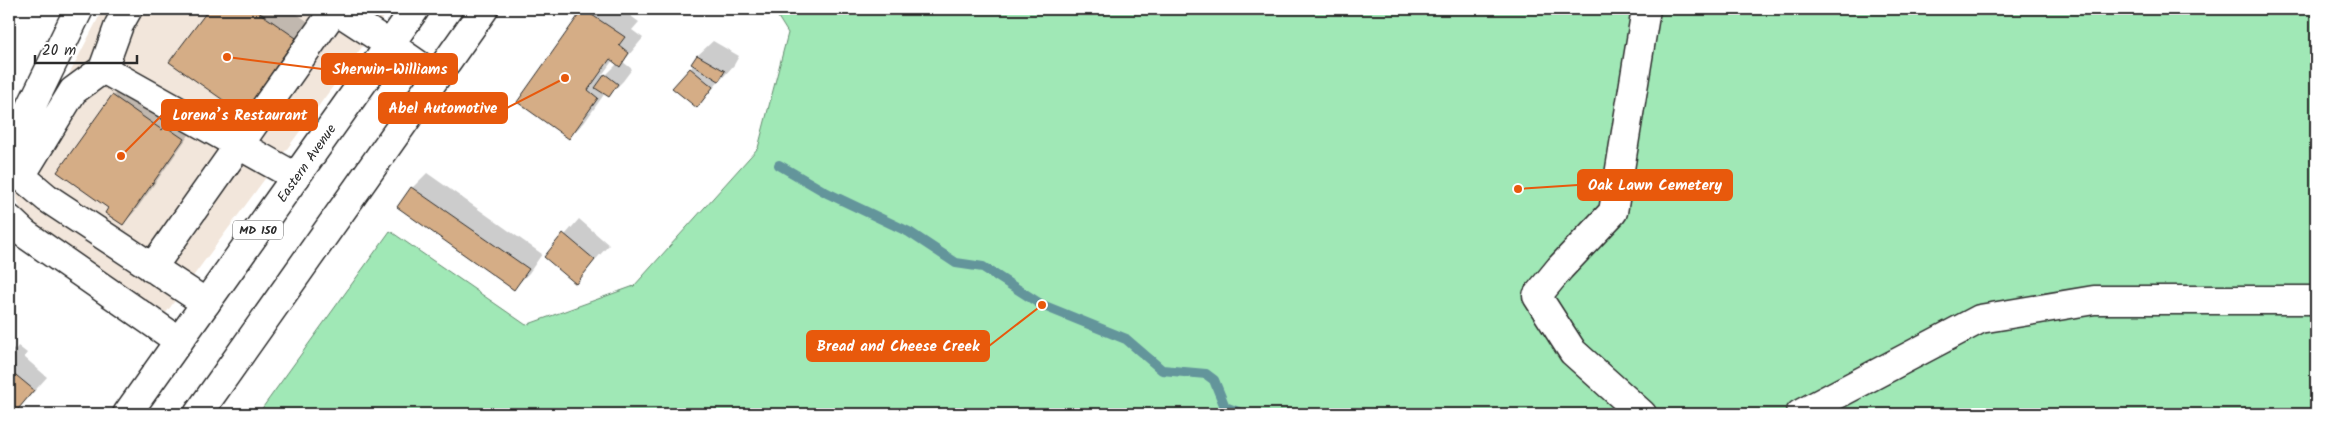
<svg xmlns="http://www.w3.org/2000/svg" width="2325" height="423" font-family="Kalam,sans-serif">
	<rect width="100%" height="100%" fill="#fff"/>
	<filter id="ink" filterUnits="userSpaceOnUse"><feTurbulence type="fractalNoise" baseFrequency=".02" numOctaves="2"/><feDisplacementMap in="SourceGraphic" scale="10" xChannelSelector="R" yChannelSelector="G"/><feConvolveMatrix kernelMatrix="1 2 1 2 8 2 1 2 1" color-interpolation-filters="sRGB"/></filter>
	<g filter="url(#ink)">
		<path fill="#f2e6db" d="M 103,9 L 390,9 L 166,313 L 23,217 L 12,185 Z"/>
		<path fill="#a0e8b6" stroke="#668a70" d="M 773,9 L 2316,9 L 2316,414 L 258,414 L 390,231 L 526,325 L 634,286 L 758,148 L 788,33 Z"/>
		<path fill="#0003" fill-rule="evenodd" d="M 211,9 L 290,9 L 310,23 L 257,98 L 242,113 L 186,45 Z
			M 585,9 L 621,9 L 639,22 L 632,30 L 643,38 L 623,62 L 632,69 L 623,81 L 608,96 L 605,93 L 584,123 L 569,137 L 519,102 ZM 613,60 L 618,63 L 604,77 L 602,75 Z
			M 713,41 L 739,56 L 734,65 L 697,106 L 691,69 L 698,55 Z
			M 126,83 L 196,125 L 136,210 L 123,224 L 110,208 L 59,172 L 113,96 Z
			M 427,173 L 542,254 L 529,273 L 514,288 L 399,207 L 412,188 Z
			M 579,219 L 609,245 L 575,282 L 546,257 Z
			M 9,344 L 15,350 L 18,346 L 27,353 L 24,357 L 47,377 L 14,414 L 9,414 Z"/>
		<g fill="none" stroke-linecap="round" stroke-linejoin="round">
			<path stroke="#64959b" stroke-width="10" d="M 779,165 L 827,193 L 909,232 L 956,263 L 983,267 L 1042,305 L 1126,339 L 1162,370 L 1206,374 L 1214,380 L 1225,407 L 1243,414"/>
		</g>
		<path fill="#d5ad86" stroke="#2b2b2b" d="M 209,9 L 254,9 L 296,38 L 243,114 L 169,62 Z
			M 583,9 L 625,37 L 619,45 L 629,53 L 620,67 L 610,59 L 588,90 L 598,98 L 569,139 L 517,102 Z
			M 697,55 L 725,71 L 719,81 L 691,64 Z
			M 690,68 L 713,87 L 697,108 L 672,88 Z
			M 605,74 L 618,84 L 609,97 L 595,88 Z
			M 112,95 L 162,130 L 165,126 L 184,139 L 123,225 L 105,213 L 108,208 L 57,172 Z
			M 411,187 L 529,269 L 514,290 L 397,207 Z
			M 563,233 L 595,260 L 576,284 L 544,257 Z
			M 9,363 L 15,367 L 11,371 L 34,390 L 14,414 L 9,414 Z"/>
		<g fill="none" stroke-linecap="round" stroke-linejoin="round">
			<defs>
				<path id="minor" d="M 335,9 L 390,45
					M 103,69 L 119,25 L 128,9
					M 9,152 L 79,9
					M 9,219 L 25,234 L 179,341
					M 152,268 L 335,9
					M 206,303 L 47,198 L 21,176 L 73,91 L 103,69 L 296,177
					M 1642,414 L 1573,352 L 1537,296 L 1560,268 L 1613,212 L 1646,9
					M 1800,414 L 1980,319 L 2094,300 L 2316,300"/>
				<path id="major" d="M 390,45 L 436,77
					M 127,414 L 415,9
					M 198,414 L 484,9"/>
			</defs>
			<use href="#minor" stroke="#2b2b2b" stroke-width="31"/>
			<use href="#major" stroke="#2b2b2b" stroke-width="31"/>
			<use href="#minor" stroke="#fff" stroke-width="28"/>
			<use href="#major" stroke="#fff" stroke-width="28"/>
		</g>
	</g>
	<g text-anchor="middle" stroke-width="4" stroke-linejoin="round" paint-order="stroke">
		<rect fill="#fff" stroke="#6b6b6b" stroke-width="1" x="233" y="220.5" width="50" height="19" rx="4"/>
		<g font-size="12" font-weight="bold" fill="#2b2b2b">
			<text x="258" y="234">MD 150</text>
		</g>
		<g font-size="14" fill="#2b2b2b" stroke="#fff">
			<text transform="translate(306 163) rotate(-55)" y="5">Eastern Avenue</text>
		</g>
	</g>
	<path fill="none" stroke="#e8590c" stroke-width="2" d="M227 57L322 69M565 78L507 108M121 156L162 115M1518 189L1578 185M1042 305L989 346"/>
	<g fill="#e8590c" stroke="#fff" stroke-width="2">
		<circle cx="227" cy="57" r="5"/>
		<circle cx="565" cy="78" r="5"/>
		<circle cx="121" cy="156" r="5"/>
		<circle cx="1518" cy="189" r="5"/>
		<circle cx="1042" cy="305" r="5"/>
	</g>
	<g fill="#e8590c" stroke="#e8590c" stroke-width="2">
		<rect x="322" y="54" width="135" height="30" rx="5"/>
		<rect x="379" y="93" width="128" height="30" rx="5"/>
		<rect x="162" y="100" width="155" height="30" rx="5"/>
		<rect x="1578" y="170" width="154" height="30" rx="5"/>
		<rect x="807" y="331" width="182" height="30" rx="5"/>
	</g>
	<g font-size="15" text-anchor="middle" font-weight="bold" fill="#fff">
		<text x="390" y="74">Sherwin-Williams</text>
		<text x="443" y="113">Abel Automotive</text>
		<text x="240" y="120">Lorena’s Restaurant</text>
		<text x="1655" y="190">Oak Lawn Cemetery</text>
		<text x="898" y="351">Bread and Cheese Creek</text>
	</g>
	<rect width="2325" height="423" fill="none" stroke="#fff" stroke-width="30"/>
	<rect x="15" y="15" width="2295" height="393" fill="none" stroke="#2b2b2b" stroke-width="2" filter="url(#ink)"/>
	<path d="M35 55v8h102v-8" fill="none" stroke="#2b2b2b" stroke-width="2.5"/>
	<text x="42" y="55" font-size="15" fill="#2b2b2b" stroke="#ffffff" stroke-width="4" paint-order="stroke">20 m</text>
</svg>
